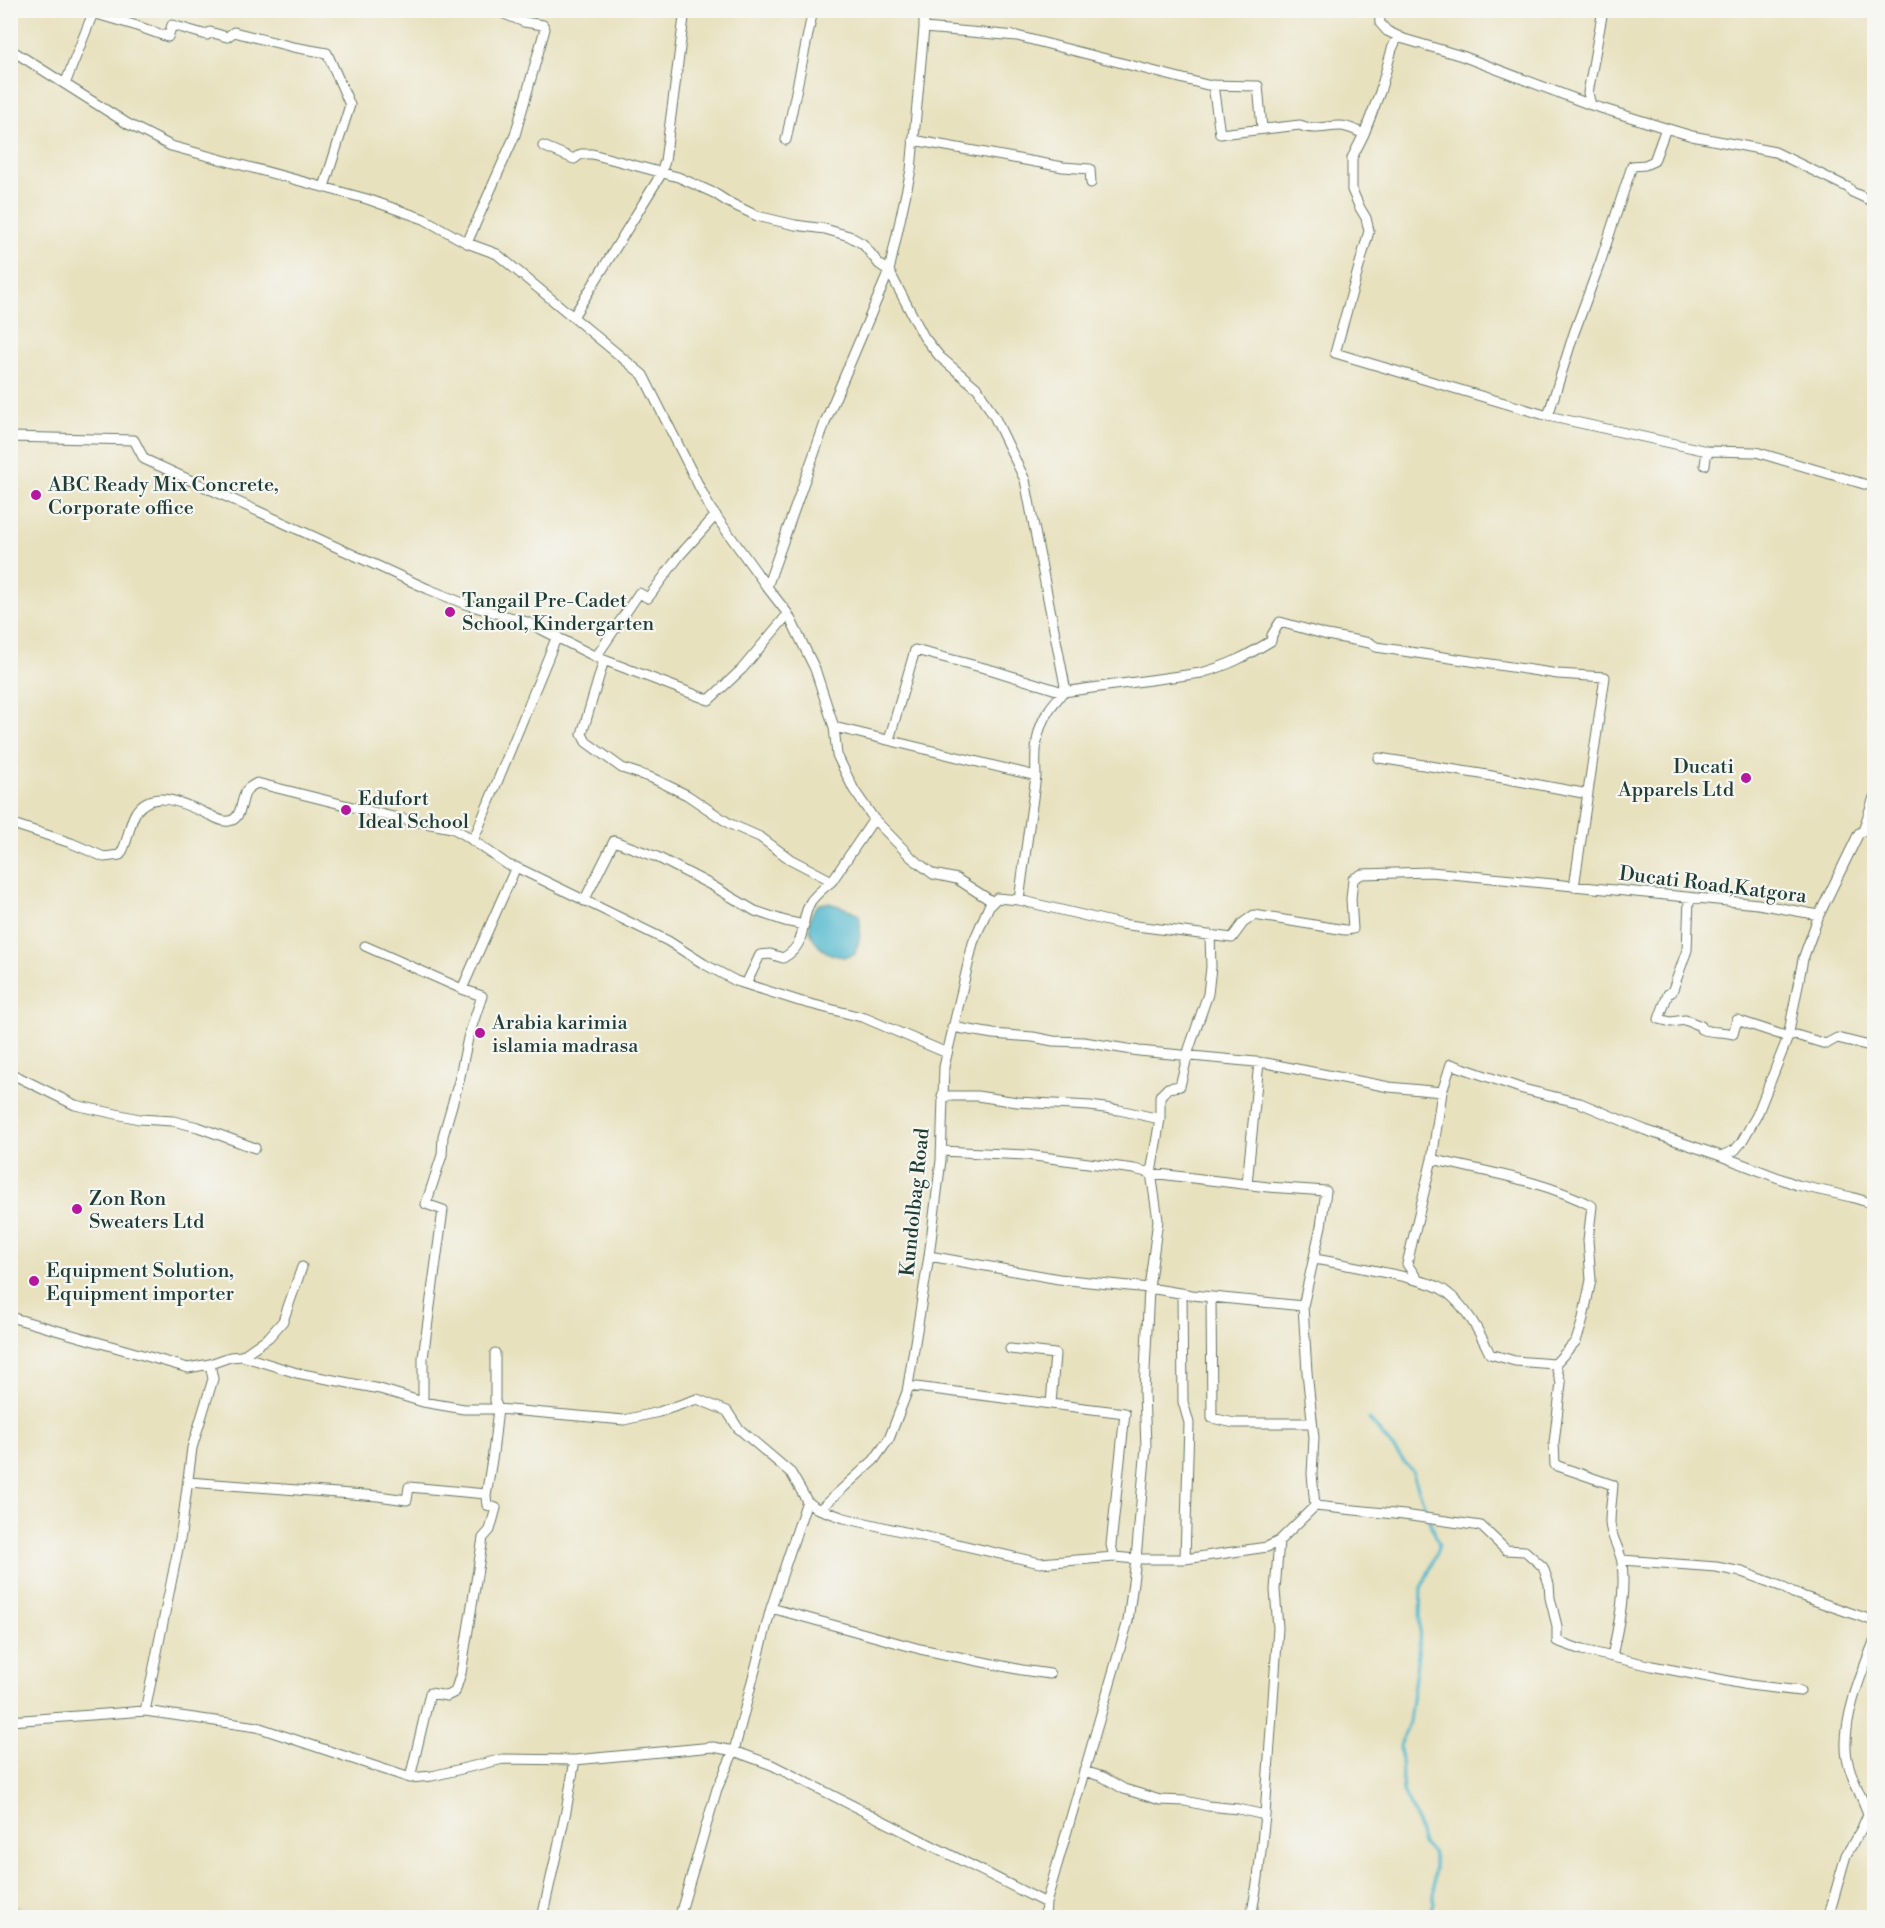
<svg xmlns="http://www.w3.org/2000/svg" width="1885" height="1928" font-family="'Libre Bodoni',serif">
	<defs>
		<pattern id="industrial-grid" width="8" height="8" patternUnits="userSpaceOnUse" patternTransform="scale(1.5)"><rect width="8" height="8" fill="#d1bdcb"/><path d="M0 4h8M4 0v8" fill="none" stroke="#b3a3af"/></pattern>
	</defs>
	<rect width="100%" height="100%" fill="#f6f6f2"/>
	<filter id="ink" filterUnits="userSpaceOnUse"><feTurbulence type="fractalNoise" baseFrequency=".0167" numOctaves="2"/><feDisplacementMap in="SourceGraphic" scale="12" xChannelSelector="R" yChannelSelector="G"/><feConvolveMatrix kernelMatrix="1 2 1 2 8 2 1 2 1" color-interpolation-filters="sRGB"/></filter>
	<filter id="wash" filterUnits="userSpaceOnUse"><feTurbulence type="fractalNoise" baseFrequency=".008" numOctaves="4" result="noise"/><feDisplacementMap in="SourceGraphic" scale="24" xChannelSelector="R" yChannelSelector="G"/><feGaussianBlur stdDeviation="1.35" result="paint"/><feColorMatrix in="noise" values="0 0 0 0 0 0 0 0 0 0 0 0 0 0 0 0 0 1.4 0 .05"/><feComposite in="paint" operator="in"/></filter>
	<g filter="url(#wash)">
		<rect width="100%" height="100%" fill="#e8e1be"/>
		<path fill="url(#industrial-grid)" d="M 11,1905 L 70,1917 L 11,1917 Z"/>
		<path fill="#4fb7cd" stroke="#377a80" stroke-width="1.5" d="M 828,903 L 842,907 L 859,915 C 862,930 860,941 854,955 C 824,965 794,928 819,904 Z"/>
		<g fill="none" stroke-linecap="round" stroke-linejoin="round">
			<path stroke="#4fb7cd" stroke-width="3" d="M 1369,1419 L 1412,1471 L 1439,1545 L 1431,1567 L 1421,1588 L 1419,1646 L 1409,1722 L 1400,1746 L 1403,1792 L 1415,1815 L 1423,1845 L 1432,1852 L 1434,1859 L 1434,1904 L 1428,1918"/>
		</g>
	</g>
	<g filter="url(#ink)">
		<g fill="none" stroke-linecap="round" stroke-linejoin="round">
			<defs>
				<path id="street" d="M 924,10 L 924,28 L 911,170 L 889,271 L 924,337 L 940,357 L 978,389 L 995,418 L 1025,480 L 1065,686 C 1061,698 1055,700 1049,710 C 1035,730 1035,753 1036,776
					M 1379,10 L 1380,23 L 1387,31 L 1404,39 L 1462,56 L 1591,105 L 1672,130 L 1692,136 L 1775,152 L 1849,188 L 1852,192 L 1874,202
					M 924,28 L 1017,36 L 1207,85 L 1258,86 L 1262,128
					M 10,51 L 16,53 L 128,124 L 171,146 L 367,199 L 424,219 L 467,243 L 497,254 L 643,375 L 710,508 L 767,587 L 788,614 L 815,669 L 834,727 L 1036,776 L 1019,900 L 1120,924 L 1232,938 L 1243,923 L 1254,915 L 1345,930 L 1353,929 L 1351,899 L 1353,879 L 1362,874 L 1431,872 L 1758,904 L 1819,915 L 1859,833 L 1863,831 L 1874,797
					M 65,84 L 93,13 L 134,25 L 168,37 L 172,25 L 207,35 L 210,32 L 227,37 L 234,32 L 293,47 L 327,53 L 350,105 L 324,187
					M 1213,85 L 1220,134 L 1300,125 C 1312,131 1327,126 1340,126 C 1349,126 1356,131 1364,134 L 1380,92 L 1392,49 L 1398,36
					M 1591,105 L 1588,93 L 1603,10
					M 1364,134 L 1352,158 L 1352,190 L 1360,208 L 1366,218 L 1369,231 L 1335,353 L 1548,416 L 1707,451 L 1705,465
					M 786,140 L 813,10
					M 913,140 L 1063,167 L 1090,169 L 1091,183
					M 543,146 L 574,159 L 581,154 L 592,154 L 678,177 L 714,193 L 728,202 L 757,216 L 795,225 L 825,229 L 849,236 L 863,244 L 879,264 L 889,271 L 826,420 L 767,587
					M 467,243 L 515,135 L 545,29 L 543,25 L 524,22 L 502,13 L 502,10
					M 573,317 L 660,176 L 665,161 L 685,10
					M 1548,416 L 1574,333 L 1601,260 L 1632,166 L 1645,165 L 1654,161 L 1666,128
					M 10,437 L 134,440 L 144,459 L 428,589 L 465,604 L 527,622 L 596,657 L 709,700 L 742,669 L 788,614
					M 1707,451 L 1756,452 L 1874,487
					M 596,657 L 639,593 L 648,598 L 680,555 L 716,515
					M 604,660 L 582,734 L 586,742 L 622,768 L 652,778 L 687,795 L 730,824 L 760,837 L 790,859 L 832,881 L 874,819
					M 834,727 L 837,755 L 854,790 L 874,819 L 912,858 L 933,874 L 957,879 L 993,902
					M 889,740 L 915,650 L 992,670 L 1063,692 L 1201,673 C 1230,665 1246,656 1271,641 L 1272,635 L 1280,622 L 1327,635 L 1370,643 L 1376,647 L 1558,674 L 1605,677 L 1574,887
					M 1379,758 L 1481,774 L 1588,794
					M 10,823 L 71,843 L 104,857 L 120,855 C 129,842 128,825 136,812 C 154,785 190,807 212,816 C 217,819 223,822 229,821 C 242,820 241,799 246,791 C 249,787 253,785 257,783 L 393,817 L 452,828 L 465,835 L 508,865 L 520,869 L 668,941 L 704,964 L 736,981 L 799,1001 L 865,1018 L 947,1053
					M 473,841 L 557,636
					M 1689,899 L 1687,950 L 1672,992 L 1668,994 L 1659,1019 L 1671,1022 L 1685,1020 L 1701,1026 L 1701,1029 C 1711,1033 1722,1031 1733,1034 L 1737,1020 L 1788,1037 L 1796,1035 L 1826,1044 L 1837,1038 L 1874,1047
					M 584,901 L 614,841 L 657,857 L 711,885 L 755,911 L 785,921 L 804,925
					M 365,946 L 462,989 L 516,867
					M 746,984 L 760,955 L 770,954 L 783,958 C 810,943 798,922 811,901 C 817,893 825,887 832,881
					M 952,1027 L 993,1034 L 1033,1037 L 1053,1041 L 1084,1042 L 1139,1051 L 1266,1063 L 1389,1087 L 1442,1092 L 1451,1064 L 1523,1089 L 1580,1103 L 1645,1130 L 1721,1156 L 1735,1150 L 1741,1143 L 1757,1115 L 1788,1037 L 1803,959 L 1819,915
					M 10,1073 L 75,1105 L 139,1119 L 173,1121 L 198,1127 L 255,1148
					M 942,1096 L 977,1096 L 1017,1102 L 1090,1106 L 1119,1110 L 1160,1119
					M 941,1151 L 1027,1155 L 1134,1169 L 1151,1173 L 1268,1187 L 1326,1191 L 1321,1226 L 1303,1306 L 1307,1372 L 1314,1438 L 1312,1474 L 1315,1506
					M 1721,1156 L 1797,1185 L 1851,1197 L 1874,1204
					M 1432,1159 C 1485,1172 1543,1180 1592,1206 L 1588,1240 L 1591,1280 L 1582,1323 L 1576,1341 L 1555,1364
					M 1247,1184 L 1259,1062
					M 929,1256 L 1059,1279 L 1149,1288 L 1192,1295 L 1303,1306
					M 1315,1259 C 1344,1264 1372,1270 1401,1276 C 1415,1280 1432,1282 1445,1291 C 1466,1306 1479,1331 1490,1354 L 1515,1361 L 1555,1364 L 1561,1383 L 1554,1443 L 1555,1465 L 1613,1485 C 1612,1498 1610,1511 1610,1523 C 1611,1538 1621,1551 1622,1563 C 1626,1595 1618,1626 1612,1657
					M 1418,1280 L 1407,1264 L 1432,1159 L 1442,1092
					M 1182,1293 L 1183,1402 L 1189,1423 L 1185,1559
					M 1211,1297 L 1212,1418 L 1234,1423 L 1312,1423
					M 10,1317 L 188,1368 L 210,1364 L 230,1357 L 242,1356 L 297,1373 L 380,1389 L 423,1402 L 464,1409 L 498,1409 L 624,1420 L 659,1412 L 697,1399 L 727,1411 L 738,1428 L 791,1473 L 807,1501 L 816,1508 L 844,1518 L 1040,1563 L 1114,1557 L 1136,1559 L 1185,1559 L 1267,1547 L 1279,1541 L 1315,1506 L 1404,1515 L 1481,1526 L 1506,1550 L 1525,1551 L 1543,1567 L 1549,1584 L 1550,1598 L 1557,1626 L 1557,1641 L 1582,1650 L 1652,1666 L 1749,1685 L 1800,1691
					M 1010,1349 L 1055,1354 L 1051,1404 L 1125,1413 L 1111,1545 L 1114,1557
					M 242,1356 L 269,1337 L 283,1321 L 302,1267
					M 908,1386 L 1051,1404
					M 423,1402 L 423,1358 L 443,1210 L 426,1204 L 442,1155 L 443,1136 L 459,1081 L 468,1038 L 482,996 L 462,989
					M 188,1482 L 378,1496 L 407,1500 L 409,1487 L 486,1494
					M 820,1509 L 874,1460 L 889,1439 L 907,1392 L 929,1256 L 941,1160 L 944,1067 L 973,943 L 989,906 L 997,898 L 1019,900
					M 1622,1560 L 1716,1567 L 1742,1572 L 1780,1586 L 1793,1593 L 1874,1621
					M 771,1608 L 920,1649 L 1022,1670 L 1050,1674
					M 145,1711 L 181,1534 L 192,1448 L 213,1379 L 210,1364
					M 10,1721 L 145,1711 L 257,1727 L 410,1778 L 432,1776 L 503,1759 L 575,1760 L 713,1747 L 734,1751 L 772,1765 L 1046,1903
					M 1084,1771 L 1103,1777 L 1124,1789 L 1160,1800 L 1185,1801 L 1208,1806 L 1238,1809 L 1265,1815 L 1258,1878 L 1251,1918
					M 410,1778 L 430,1693 L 447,1696 L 455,1692 L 461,1673 L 483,1538 L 490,1530 L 496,1508 L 487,1505 L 486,1496 L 493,1453 L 498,1409 L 495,1401 L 495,1353
					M 1265,1815 L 1278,1628 L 1275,1590 L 1279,1541
					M 542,1918 L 566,1811 L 575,1760
					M 679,1918 L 717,1789 L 734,1751 L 771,1608 L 807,1501
					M 1045,1918 L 1046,1903 L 1128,1621 L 1136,1559 L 1146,1447 L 1144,1391 L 1149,1288 L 1158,1220 L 1151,1173 L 1160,1119 L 1160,1096 L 1168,1088 L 1180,1086 L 1189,1049 L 1208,994 L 1211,967 L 1210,935
					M 1828,1918 L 1846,1855 L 1862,1828 L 1868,1814 C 1862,1796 1850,1777 1847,1758 C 1841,1723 1861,1674 1874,1642"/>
			</defs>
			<use href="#street" stroke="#657664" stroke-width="11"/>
			<use href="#street" stroke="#fff" stroke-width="9"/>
		</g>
	</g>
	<g fill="#b5179e" stroke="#f6f6f2" stroke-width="2">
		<circle cx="36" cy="495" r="6"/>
		<circle cx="450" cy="612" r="6"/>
		<circle cx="1746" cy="778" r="6"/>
		<circle cx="346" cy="810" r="6"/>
		<circle cx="480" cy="1033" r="6"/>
		<circle cx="77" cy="1209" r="6"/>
		<circle cx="34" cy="1281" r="6"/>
	</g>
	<g text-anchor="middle" stroke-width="4.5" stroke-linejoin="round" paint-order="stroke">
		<g font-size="20" fill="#1f3d34" stroke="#f6f6f2" text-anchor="start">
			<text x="48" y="491">ABC Ready Mix Concrete,<tspan x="48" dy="23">Corporate office</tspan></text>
			<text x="462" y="607">Tangail Pre-Cadet<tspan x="462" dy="23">School, Kindergarten</tspan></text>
			<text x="1734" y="773" text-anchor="end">Ducati<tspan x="1734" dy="23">Apparels Ltd</tspan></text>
			<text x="358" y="805">Edufort<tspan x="358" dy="23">Ideal School</tspan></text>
			<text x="492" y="1029">Arabia karimia<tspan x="492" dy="23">islamia madrasa</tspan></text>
			<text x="89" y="1205">Zon Ron<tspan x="89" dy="23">Sweaters Ltd</tspan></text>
			<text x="46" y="1277">Equipment Solution,<tspan x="46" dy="23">Equipment importer</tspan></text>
		</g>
		<g font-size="20" fill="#1f3d34" stroke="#f6f6f2">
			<text transform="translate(1713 884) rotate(7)" y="7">Ducati Road,Katgora</text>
			<text transform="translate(914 1202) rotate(-84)" y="7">Kundolbag Road</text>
		</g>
	</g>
	<rect width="1885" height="1928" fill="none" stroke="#f6f6f2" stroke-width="36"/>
</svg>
